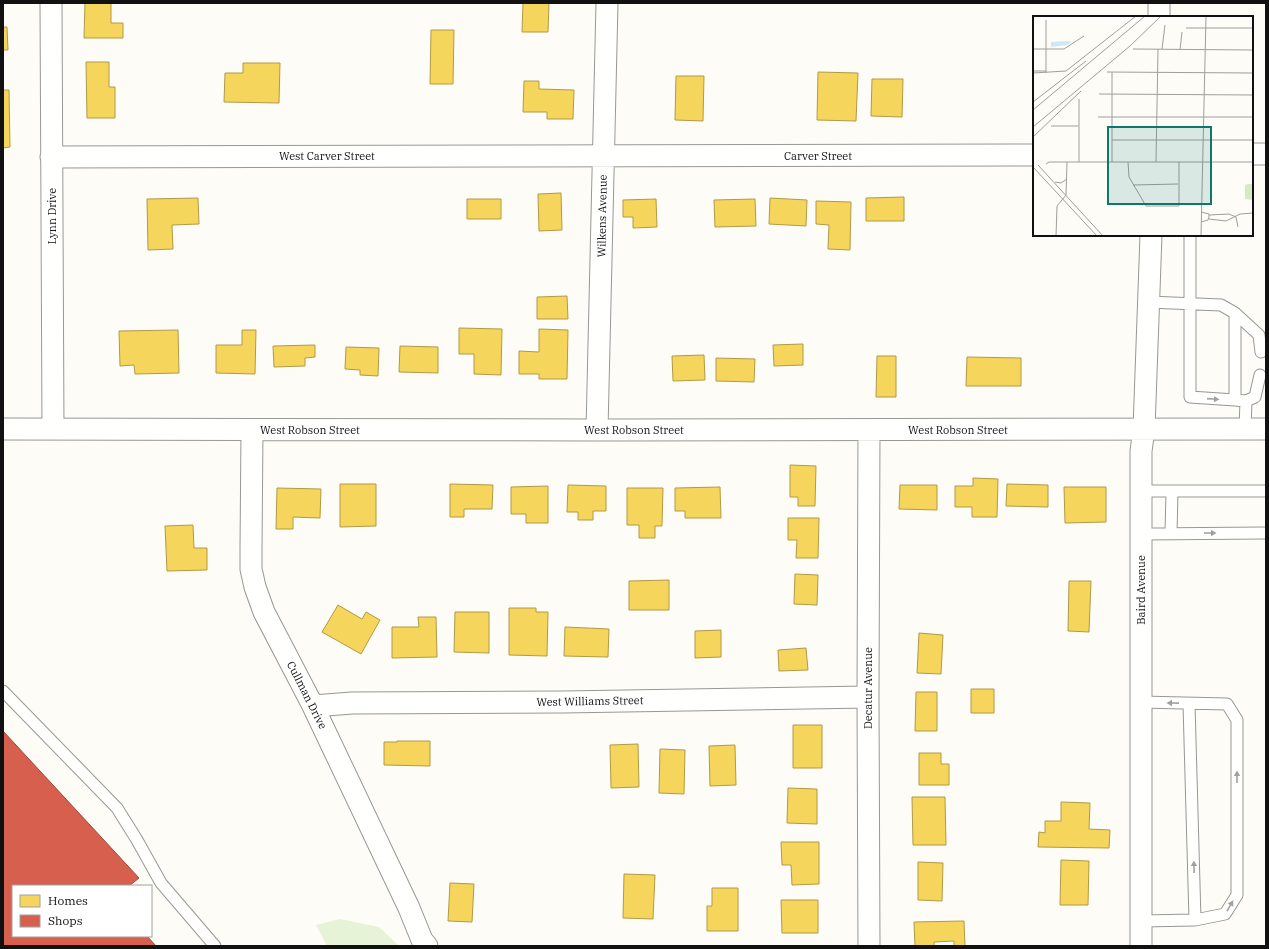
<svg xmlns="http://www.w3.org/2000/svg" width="1269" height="949" font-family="'IBM Plex Serif',serif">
	<rect width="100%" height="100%" fill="#fdfcf7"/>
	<path fill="#e7f3d7" d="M 340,919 L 379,927 L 399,946 L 327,946 L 316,925 Z"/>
	<path fill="#f6d55c" stroke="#b19a46" d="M 85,3 L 111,3 L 111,23 L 123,23 L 123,38 L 84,38 Z
		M 523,3 L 549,3 L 548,32 L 522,32 Z
		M 3,27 L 7,27 L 8,50 L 3,50 Z
		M 431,30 L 454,30 L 453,84 L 430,84 Z
		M 86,62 L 109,62 L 109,87 L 115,87 L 115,118 L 87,118 Z
		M 243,63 L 280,63 L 279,103 L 224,102 L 225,73 L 243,73 Z
		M 818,72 L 858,73 L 856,121 L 817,120 Z
		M 676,76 L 704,76 L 703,121 L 675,120 Z
		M 872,79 L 903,79 L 902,117 L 871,116 Z
		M 524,81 L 539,81 L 539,89 L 574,90 L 573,119 L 547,119 L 547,112 L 523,112 Z
		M 3,90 L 9,90 L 10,147 L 3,148 Z
		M 561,193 L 562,230 L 539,231 L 538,194 Z
		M 904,197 L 904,221 L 866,221 L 866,198 Z
		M 198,198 L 199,224 L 172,225 L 173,249 L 148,250 L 147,199 Z
		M 770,198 L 807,200 L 806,226 L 769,224 Z
		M 467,199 L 501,199 L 501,219 L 467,219 Z
		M 656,199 L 657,227 L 633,228 L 633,217 L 623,217 L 623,200 Z
		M 755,199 L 756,226 L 715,227 L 714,200 Z
		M 816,201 L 851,202 L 850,250 L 828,249 L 829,225 L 816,224 Z
		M 567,296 L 568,319 L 537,319 L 537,297 Z
		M 459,328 L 502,329 L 501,375 L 474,374 L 474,354 L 459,354 Z
		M 539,329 L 568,330 L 567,379 L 539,379 L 539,374 L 519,374 L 519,351 L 539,352 Z
		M 178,330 L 179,373 L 135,374 L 134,365 L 120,366 L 119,331 Z
		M 242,330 L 256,330 L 255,374 L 216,373 L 216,345 L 242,345 Z
		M 803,344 L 803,365 L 774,366 L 773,345 Z
		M 315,345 L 315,357 L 305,358 L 305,366 L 274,367 L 273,346 Z
		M 400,346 L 438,347 L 438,373 L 399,372 Z
		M 346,347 L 379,348 L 378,376 L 360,375 L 360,370 L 345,369 Z
		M 704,355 L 705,380 L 673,381 L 672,356 Z
		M 877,356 L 896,356 L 896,397 L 876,397 Z
		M 967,357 L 1021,358 L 1021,386 L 966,386 Z
		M 716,358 L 755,359 L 754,382 L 716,381 Z
		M 790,465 L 816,466 L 815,506 L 798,506 L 798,497 L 790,497 Z
		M 973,478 L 998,479 L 997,517 L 972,517 L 972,507 L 955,507 L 955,486 L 973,486 Z
		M 340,484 L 376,484 L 376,526 L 340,527 Z
		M 450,484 L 493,485 L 492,509 L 464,509 L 464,517 L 450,517 Z
		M 1007,484 L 1048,485 L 1048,507 L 1006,506 Z
		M 568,485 L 606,486 L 606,511 L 593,511 L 593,520 L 578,520 L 578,512 L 567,512 Z
		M 900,485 L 937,485 L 937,510 L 899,509 Z
		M 548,486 L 548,523 L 526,523 L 526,514 L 511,514 L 511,487 Z
		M 720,487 L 721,518 L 685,518 L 685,511 L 675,511 L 675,488 Z
		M 1064,487 L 1106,487 L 1106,522 L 1065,523 Z
		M 277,488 L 321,489 L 320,518 L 293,517 L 293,529 L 276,529 Z
		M 627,488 L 663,488 L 662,526 L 655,526 L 655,538 L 639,538 L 639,525 L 627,525 Z
		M 788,518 L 819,518 L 818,558 L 796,558 L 797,540 L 788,540 Z
		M 193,525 L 194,548 L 207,548 L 207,570 L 167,571 L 165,526 Z
		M 795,574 L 818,575 L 817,605 L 794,604 Z
		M 669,580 L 669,610 L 629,610 L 629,581 Z
		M 1069,581 L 1091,581 L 1089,632 L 1068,631 Z
		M 338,605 L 362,619 L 366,612 L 380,620 L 361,654 L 322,632 Z
		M 509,608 L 536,608 L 536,612 L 548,612 L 547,656 L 509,655 Z
		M 455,612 L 489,612 L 489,653 L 454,652 Z
		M 418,617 L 436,617 L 437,657 L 392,658 L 392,627 L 419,627 Z
		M 565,627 L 609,629 L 608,657 L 564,656 Z
		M 721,630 L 721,657 L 695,658 L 695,631 Z
		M 919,633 L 943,635 L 941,674 L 917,673 Z
		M 806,648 L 808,670 L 779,671 L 778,650 Z
		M 971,689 L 994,689 L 994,713 L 971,713 Z
		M 916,692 L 937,692 L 937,731 L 915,731 Z
		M 793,725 L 822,725 L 822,768 L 793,768 Z
		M 397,741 L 430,741 L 430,766 L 384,765 L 384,742 L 397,742 Z
		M 638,744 L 639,787 L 611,788 L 610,745 Z
		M 735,745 L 736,785 L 710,786 L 709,746 Z
		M 660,749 L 685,750 L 684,794 L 659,793 Z
		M 919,753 L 941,753 L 941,764 L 949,764 L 949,785 L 919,785 Z
		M 788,788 L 817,789 L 817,824 L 787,823 Z
		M 912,797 L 945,797 L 946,845 L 913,845 Z
		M 1061,802 L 1090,803 L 1089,829 L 1110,830 L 1109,848 L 1038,847 L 1039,832 L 1045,833 L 1045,821 L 1061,821 Z
		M 781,842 L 819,842 L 819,884 L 792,885 L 791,865 L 782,865 Z
		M 1061,860 L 1089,861 L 1088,905 L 1060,905 Z
		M 918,862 L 943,863 L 942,901 L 918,900 Z
		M 624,874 L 655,875 L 653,919 L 623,918 Z
		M 450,883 L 474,884 L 472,922 L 448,921 Z
		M 712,888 L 738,888 L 738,931 L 707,931 L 707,906 L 712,906 Z
		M 781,900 L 818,900 L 818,933 L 782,933 Z
		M 964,921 L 965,946 L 954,946 L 954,941 L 934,942 L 934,946 L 915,946 L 914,922 Z"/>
	<path fill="#d6604d" stroke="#9b483b" d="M 3,731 L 139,878 L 129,886 L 13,886 L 13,936 L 147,936 L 156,946 L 3,946 Z"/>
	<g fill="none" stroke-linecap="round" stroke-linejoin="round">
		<defs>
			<path id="lane" d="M 1190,235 L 1190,397 L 1235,400
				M 1148,302 L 1221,305 L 1235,313 L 1235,400 L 1246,401 L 1255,397 L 1260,375
				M 1235,313 L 1259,335 L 1261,352
				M 1245,429 L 1246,401
				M 1141,491 L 1266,491
				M 1171,533 L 1172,492
				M 1141,534 L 1266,533
				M 3,691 L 117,808 L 137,840 L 161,883 L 215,946
				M 1189,704 L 1195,920
				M 1141,921 L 1195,920 L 1225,914 L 1237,895 L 1237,720 L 1227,704 L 1141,702"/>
			<path id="street" d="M 51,3 L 53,429
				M 1159,17 L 1159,3
				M 1252,154 L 1266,154
				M 51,157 L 1034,155
				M 3,429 L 597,430 L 1266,429
				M 252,430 L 251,550 L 251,569 L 255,587 L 264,612 L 313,706 L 409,908 L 422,940 L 427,946
				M 597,430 L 607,3
				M 313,706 L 352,703 L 563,702 L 868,697
				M 869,946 L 868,697 L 869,430
				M 1141,946 L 1141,451 L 1144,429 L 1151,235"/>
		</defs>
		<use href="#lane" stroke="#979795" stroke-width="13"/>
		<use href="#street" stroke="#979795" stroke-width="23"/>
		<use href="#lane" stroke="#fffffe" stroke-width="11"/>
		<use href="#street" stroke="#fffffe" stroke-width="21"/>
	</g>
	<defs><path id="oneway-solid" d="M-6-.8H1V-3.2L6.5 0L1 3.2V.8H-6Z"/></defs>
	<g fill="#a0a09f">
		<use href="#oneway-solid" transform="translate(1213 399) rotate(4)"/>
		<use href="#oneway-solid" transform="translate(1210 533)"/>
		<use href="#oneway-solid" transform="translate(1173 703) rotate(-179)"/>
		<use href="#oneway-solid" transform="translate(1237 777) rotate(-90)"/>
		<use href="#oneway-solid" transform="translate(1194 867) rotate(-91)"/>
		<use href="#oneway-solid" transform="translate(1230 906) rotate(-60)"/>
	</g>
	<g text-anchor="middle" stroke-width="4" stroke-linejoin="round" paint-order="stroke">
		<g font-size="11" fill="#111" stroke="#fff">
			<text x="327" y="160">West Carver Street</text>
			<text x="818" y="160">Carver Street</text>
			<text transform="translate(52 216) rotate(-90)" y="4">Lynn Drive</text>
			<text transform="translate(602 216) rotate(-89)" y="4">Wilkens Avenue</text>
			<text x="310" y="434">West Robson Street</text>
			<text x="634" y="434">West Robson Street</text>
			<text x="958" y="434">West Robson Street</text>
			<text transform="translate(1141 590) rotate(-90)" y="4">Baird Avenue</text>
			<text transform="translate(868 688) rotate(-90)" y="4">Decatur Avenue</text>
			<text transform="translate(307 695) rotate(63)" y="4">Cullman Drive</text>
			<text transform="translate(590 701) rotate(-1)" y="4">West Williams Street</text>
		</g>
	</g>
	<g transform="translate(1033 16)">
		<rect width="220" height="220" fill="#fdfcf7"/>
		<path d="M 215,168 L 220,168 L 220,184 L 212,183 L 212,169 Z" fill="#d8eac5"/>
		<path d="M 18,26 L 35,25 L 39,26 L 33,29 L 18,31 Z" fill="#cde8f7"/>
		<path fill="none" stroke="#9f9e9b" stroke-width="1" d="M 153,12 L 220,12M 0,33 L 31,33 L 51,20M 100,33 L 220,34M 129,33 L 132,9M 147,34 L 149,16M 0,55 L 13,55M 74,56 L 220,57M 0,57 L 33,55 L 103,0M 13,57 L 13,4M 66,78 L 220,79M 46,83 L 46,146M 0,86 L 53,45M 0,94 L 112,0M 65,101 L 220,101M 18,110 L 45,110M 0,111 L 97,30 L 128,0M 0,121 L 48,75M 79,124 L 220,124M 79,146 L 79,56M 95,146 L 96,161 L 113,190 L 146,190 L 146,146M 123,146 L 125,33M 13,148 L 16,146 L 220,146M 5,149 L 70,220M 0,151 L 64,220M 22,166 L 28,167 L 34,163M 100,169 L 145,168M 168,196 L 176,198 L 176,201 L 175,204 L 168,206M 176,199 L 196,198 L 203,201 L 205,211M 176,203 L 193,205 L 207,198 L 220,197M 23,220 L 24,190 L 33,179 L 34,146M 168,220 L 173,0"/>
		<path fill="#0f766e" fill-opacity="0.15" stroke="#0f766e" stroke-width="2" d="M 75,111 L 178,111 L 178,188 L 75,188 Z"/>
		<rect width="220" height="220" fill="none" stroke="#111" stroke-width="2"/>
	</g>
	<rect width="1269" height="949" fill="none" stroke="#111111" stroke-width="8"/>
	<rect x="12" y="885" width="140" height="52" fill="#ffffff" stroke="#a0a0a0"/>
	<rect x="20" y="895" width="20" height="12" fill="#f6d55c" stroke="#a0a0a0"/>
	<text x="48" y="905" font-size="12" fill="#111111">Homes</text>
	<rect x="20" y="915" width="20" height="12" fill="#d6604d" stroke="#a0a0a0"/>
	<text x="48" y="925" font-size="12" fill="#111111">Shops</text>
</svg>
